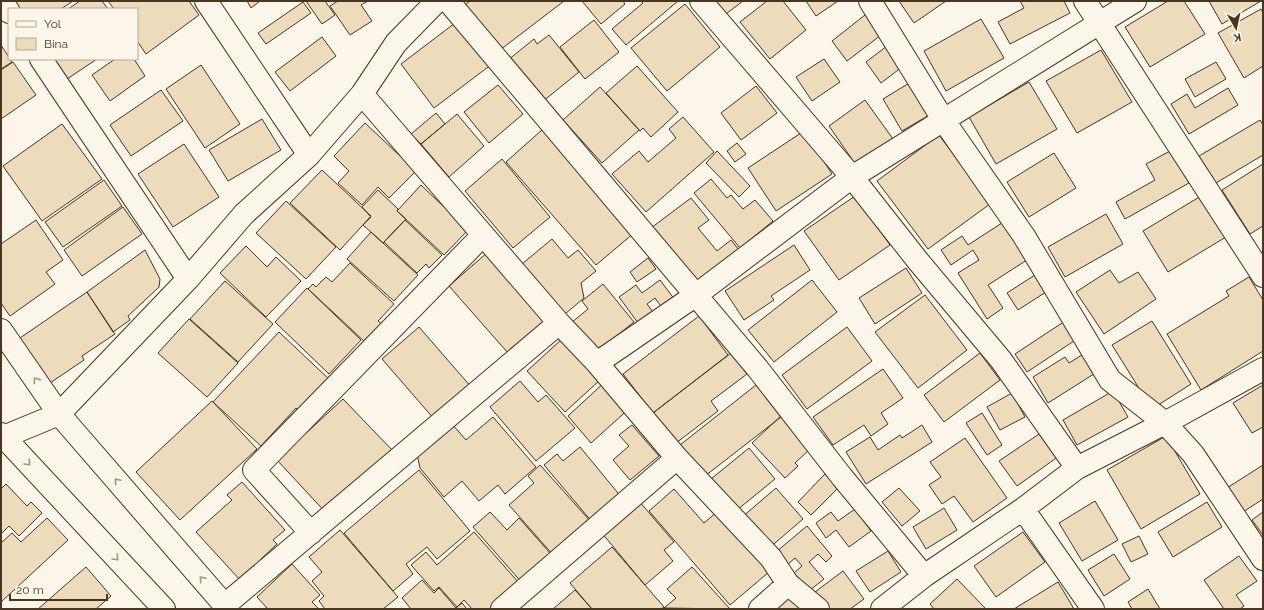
<svg xmlns="http://www.w3.org/2000/svg" width="1264" height="610" font-family="Raleway,sans-serif">
	<rect width="100%" height="100%" fill="#fbf6e9"/>
	<path fill="#ecdcbc" stroke="#4a3520" d="M 13,1 L 73,1 L 61,9 L 18,9 Z
		M 80,1 L 102,1 L 108,9 L 68,9 Z
		M 108,1 L 189,1 L 199,15 L 146,54 L 137,41 L 137,9 L 114,9 Z
		M 247,1 L 260,1 L 251,8 Z
		M 306,1 L 325,1 L 335,15 L 322,24 Z
		M 338,1 L 368,1 L 361,5 L 372,21 L 350,35 L 330,6 Z
		M 470,1 L 564,1 L 500,50 L 465,5 Z
		M 582,1 L 623,1 L 625,4 L 601,24 Z
		M 641,1 L 678,1 L 626,45 L 612,29 L 643,3 Z
		M 716,1 L 743,1 L 726,14 Z
		M 767,1 L 783,1 L 806,30 L 770,59 L 740,22 Z
		M 806,1 L 838,1 L 816,16 Z
		M 899,1 L 946,1 L 914,23 Z
		M 1020,1 L 1064,1 L 1070,13 L 1010,44 L 998,22 L 1024,8 Z
		M 1168,1 L 1184,1 L 1205,34 L 1150,67 L 1125,27 Z
		M 1209,1 L 1261,1 L 1222,24 Z
		M 303,2 L 311,13 L 266,44 L 258,33 Z
		M 685,4 L 720,47 L 667,91 L 631,48 Z
		M 1261,9 L 1263,13 L 1263,66 L 1244,78 L 1218,33 Z
		M 865,15 L 881,35 L 847,61 L 832,41 Z
		M 981,19 L 1004,58 L 946,91 L 924,51 Z
		M 459,20 L 492,64 L 434,108 L 401,64 Z
		M 594,20 L 619,52 L 585,79 L 560,47 Z
		M 549,35 L 579,72 L 542,102 L 508,60 L 534,39 L 537,44 Z
		M 322,37 L 336,56 L 290,91 L 275,72 Z
		M 1,45 L 12,62 L 1,69 Z
		M 887,46 L 902,67 L 881,83 L 866,62 Z
		M 1101,50 L 1132,102 L 1077,133 L 1046,81 Z
		M 49,59 L 97,59 L 64,81 Z
		M 115,59 L 134,59 L 145,76 L 110,101 L 92,75 Z
		M 824,59 L 840,82 L 812,101 L 796,77 Z
		M 13,62 L 36,95 L 1,119 L 1,70 Z
		M 1216,62 L 1226,79 L 1195,97 L 1185,79 Z
		M 201,65 L 240,124 L 205,148 L 166,89 Z
		M 637,66 L 678,112 L 651,137 L 643,128 L 640,131 L 606,93 Z
		M 911,82 L 931,114 L 902,131 L 883,99 Z
		M 1029,82 L 1057,129 L 996,164 L 969,117 Z
		M 498,85 L 523,114 L 489,143 L 464,112 Z
		M 756,86 L 777,113 L 741,140 L 721,113 Z
		M 600,87 L 639,130 L 602,163 L 563,120 Z
		M 1228,88 L 1238,105 L 1189,134 L 1171,104 L 1187,94 L 1195,108 Z
		M 161,90 L 183,121 L 131,156 L 110,125 Z
		M 865,100 L 893,139 L 856,165 L 829,126 Z
		M 436,113 L 445,124 L 421,144 L 411,134 Z
		M 457,114 L 484,146 L 449,177 L 421,144 Z
		M 683,117 L 714,152 L 646,212 L 612,174 L 639,151 L 648,162 L 676,138 L 669,129 Z
		M 262,119 L 281,150 L 228,181 L 209,150 Z
		M 1260,120 L 1263,125 L 1263,155 L 1216,183 L 1199,156 Z
		M 365,123 L 416,171 L 389,198 L 378,187 L 362,205 L 338,183 L 349,171 L 334,156 Z
		M 62,124 L 102,179 L 42,221 L 3,166 Z
		M 543,129 L 634,233 L 596,265 L 506,162 Z
		M 804,131 L 832,174 L 776,211 L 748,168 Z
		M 939,135 L 990,204 L 928,249 L 877,181 Z
		M 737,143 L 746,154 L 735,162 L 727,151 Z
		M 184,144 L 219,197 L 173,227 L 138,174 Z
		M 717,151 L 750,186 L 739,197 L 706,163 Z
		M 1170,151 L 1189,183 L 1125,219 L 1116,202 L 1155,180 L 1146,164 Z
		M 1054,153 L 1076,188 L 1029,217 L 1007,182 Z
		M 502,159 L 550,217 L 513,248 L 465,191 Z
		M 1263,164 L 1263,226 L 1250,234 L 1222,190 Z
		M 322,170 L 371,216 L 340,250 L 290,203 Z
		M 711,179 L 727,198 L 731,195 L 743,209 L 755,200 L 773,221 L 740,248 L 694,193 Z
		M 104,180 L 122,206 L 63,247 L 45,222 Z
		M 421,185 L 468,230 L 444,255 L 397,211 Z
		M 378,190 L 398,209 L 397,211 L 406,219 L 383,243 L 363,225 L 371,217 L 362,207 Z
		M 855,196 L 890,245 L 839,280 L 804,231 Z
		M 1201,196 L 1226,237 L 1168,272 L 1143,231 Z
		M 691,198 L 709,220 L 698,228 L 717,251 L 731,240 L 742,254 L 698,288 L 651,228 Z
		M 286,201 L 336,247 L 306,279 L 256,233 Z
		M 123,207 L 142,234 L 82,276 L 64,250 Z
		M 1106,214 L 1123,244 L 1065,277 L 1048,247 Z
		M 36,220 L 63,260 L 46,272 L 55,284 L 10,316 L 1,303 L 1,244 Z
		M 405,220 L 442,255 L 429,268 L 426,264 L 417,273 L 384,242 Z
		M 1005,221 L 1030,258 L 988,285 L 1003,308 L 987,319 L 958,273 L 979,260 L 973,250 L 951,265 L 941,250 L 962,236 L 968,245 Z
		M 371,232 L 418,275 L 394,301 L 347,259 Z
		M 552,239 L 568,258 L 578,250 L 596,271 L 581,283 L 584,298 L 565,314 L 522,264 Z
		M 794,245 L 810,270 L 771,296 L 774,300 L 744,320 L 725,291 Z
		M 246,246 L 267,267 L 276,257 L 301,281 L 266,317 L 220,273 Z
		M 145,250 L 160,279 L 159,287 L 128,316 L 130,320 L 113,332 L 87,292 Z
		M 488,252 L 547,319 L 508,353 L 449,286 Z
		M 648,258 L 656,269 L 637,282 L 630,272 Z
		M 350,263 L 394,304 L 378,321 L 382,324 L 365,342 L 308,289 L 313,284 L 316,287 L 326,277 L 332,282 Z
		M 906,268 L 922,293 L 875,324 L 859,298 Z
		M 1110,270 L 1119,283 L 1138,272 L 1156,299 L 1104,334 L 1076,292 Z
		M 1038,273 L 1049,290 L 1018,310 L 1007,293 Z
		M 1249,277 L 1263,300 L 1263,351 L 1201,390 L 1167,334 L 1229,296 L 1226,291 Z
		M 660,280 L 675,300 L 663,309 L 655,298 L 647,304 L 656,316 L 641,327 L 619,297 L 636,285 L 642,293 Z
		M 812,280 L 837,312 L 774,362 L 748,330 Z
		M 225,281 L 273,324 L 238,362 L 190,319 Z
		M 603,284 L 634,322 L 595,353 L 571,323 L 588,309 L 582,301 Z
		M 307,288 L 361,340 L 329,374 L 275,322 Z
		M 87,292 L 115,334 L 82,356 L 84,360 L 50,383 L 20,338 Z
		M 925,295 L 967,350 L 918,388 L 875,332 Z
		M 699,316 L 728,355 L 653,413 L 623,374 Z
		M 189,319 L 238,363 L 207,397 L 158,353 Z
		M 1065,321 L 1077,339 L 1027,372 L 1015,354 Z
		M 1152,321 L 1191,384 L 1152,409 L 1112,345 Z
		M 419,327 L 472,388 L 435,420 L 382,359 Z
		M 847,327 L 872,361 L 807,409 L 782,375 Z
		M 279,332 L 332,382 L 302,414 L 296,408 L 261,446 L 213,402 Z
		M 562,339 L 600,380 L 565,412 L 527,371 Z
		M 731,353 L 747,374 L 711,401 L 718,411 L 676,443 L 653,413 Z
		M 980,353 L 1000,380 L 944,422 L 924,395 Z
		M 1085,353 L 1097,372 L 1048,403 L 1033,377 L 1065,357 L 1069,363 Z
		M 883,369 L 903,398 L 881,413 L 888,424 L 871,436 L 864,425 L 833,445 L 813,417 Z
		M 608,379 L 632,406 L 591,443 L 568,416 Z
		M 520,381 L 538,402 L 546,395 L 575,428 L 536,461 L 490,407 Z
		M 756,385 L 781,417 L 705,476 L 680,445 Z
		M 1263,385 L 1263,427 L 1252,433 L 1233,403 Z
		M 1113,391 L 1128,417 L 1077,445 L 1063,420 Z
		M 1012,393 L 1025,417 L 1000,430 L 987,407 Z
		M 343,399 L 395,453 L 328,515 L 277,460 Z
		M 212,401 L 257,449 L 180,520 L 136,472 Z
		M 982,413 L 1002,445 L 987,455 L 966,423 Z
		M 782,415 L 812,447 L 795,463 L 798,466 L 785,478 L 752,443 Z
		M 493,417 L 536,467 L 505,494 L 498,485 L 479,501 L 462,481 L 444,497 L 420,468 L 417,454 L 452,424 L 466,440 Z
		M 632,425 L 659,456 L 630,480 L 613,460 L 629,446 L 619,435 Z
		M 922,425 L 932,442 L 866,484 L 846,452 L 870,437 L 878,450 L 900,435 L 902,438 Z
		M 1042,432 L 1059,456 L 1017,486 L 999,461 Z
		M 1166,436 L 1200,494 L 1141,529 L 1107,470 Z
		M 965,438 L 1007,498 L 973,522 L 954,496 L 942,504 L 929,485 L 941,477 L 930,462 Z
		M 580,447 L 622,498 L 593,523 L 544,465 L 557,454 L 563,461 Z
		M 749,448 L 775,479 L 737,510 L 711,479 Z
		M 540,465 L 592,523 L 554,556 L 509,505 L 534,483 L 528,476 Z
		M 1263,465 L 1263,499 L 1243,512 L 1227,488 Z
		M 419,470 L 470,531 L 437,559 L 427,547 L 406,564 L 413,574 L 393,591 L 344,533 Z
		M 825,474 L 838,488 L 811,515 L 798,502 Z
		M 242,482 L 285,530 L 273,540 L 277,544 L 260,560 L 262,562 L 241,581 L 196,532 L 232,500 L 227,495 Z
		M 6,484 L 27,506 L 31,502 L 42,513 L 19,536 L 9,526 L 1,534 L 1,489 Z
		M 776,488 L 803,519 L 768,549 L 741,518 Z
		M 899,488 L 920,511 L 902,526 L 882,502 Z
		M 674,489 L 704,523 L 717,512 L 769,572 L 730,605 L 649,511 Z
		M 639,501 L 674,542 L 664,550 L 673,561 L 645,585 L 601,532 Z
		M 1095,501 L 1118,540 L 1082,561 L 1059,523 Z
		M 1207,502 L 1222,527 L 1173,557 L 1158,532 Z
		M 944,508 L 957,530 L 926,549 L 913,527 Z
		M 855,509 L 871,531 L 849,547 L 836,530 L 826,538 L 816,523 L 831,512 L 838,521 Z
		M 490,512 L 507,530 L 519,518 L 550,553 L 524,585 L 473,527 Z
		M 1263,512 L 1263,535 L 1252,520 Z
		M 47,518 L 68,540 L 1,602 L 1,543 L 12,533 L 21,542 Z
		M 807,526 L 832,556 L 826,562 L 818,554 L 809,562 L 824,579 L 809,591 L 794,573 L 802,566 L 795,558 L 787,565 L 776,552 Z
		M 340,530 L 398,597 L 383,609 L 325,609 L 319,601 L 324,596 L 312,581 L 322,572 L 309,557 Z
		M 474,532 L 519,583 L 489,609 L 472,609 L 464,600 L 457,607 L 439,587 L 434,591 L 411,565 L 426,552 L 437,565 Z
		M 1023,532 L 1045,562 L 996,597 L 974,566 Z
		M 1139,536 L 1148,554 L 1131,562 L 1122,544 Z
		M 612,547 L 664,607 L 661,609 L 592,609 L 570,583 Z
		M 888,551 L 901,572 L 870,592 L 856,571 Z
		M 1114,554 L 1130,579 L 1104,596 L 1088,570 Z
		M 1239,556 L 1257,581 L 1236,595 L 1244,606 L 1240,609 L 1224,609 L 1204,580 Z
		M 292,564 L 320,595 L 312,602 L 319,609 L 268,609 L 257,597 Z
		M 86,567 L 111,596 L 96,609 L 38,609 Z
		M 692,567 L 730,609 L 664,608 L 676,598 L 667,589 Z
		M 843,571 L 864,599 L 850,609 L 828,609 L 815,592 Z
		M 957,579 L 986,609 L 934,609 L 930,604 Z
		M 422,580 L 434,593 L 439,588 L 456,608 L 462,603 L 467,609 L 411,609 L 402,598 Z
		M 1058,582 L 1074,609 L 1014,609 Z
		M 1148,589 L 1160,609 L 1132,609 L 1128,602 Z
		M 575,590 L 592,609 L 553,609 Z
		M 791,596 L 803,609 L 776,609 Z"/>
	<g fill="none" stroke-linecap="round" stroke-linejoin="round">
		<defs>
			<path id="minor" d="M 2,1 L 9,12
				M 206,1 L 309,155
				M 448,1 L 758,369 L 842,477 L 924,576
				M 701,1 L 852,177 L 918,261 L 1001,360 L 1077,468
				M 870,1 L 944,121 L 1024,236 L 1110,380 L 1165,423 L 1193,454 L 1263,559
				M 1085,1 L 1263,276
				M 41,59 L 188,279
				M 362,94 L 559,323 L 597,363 L 677,458 L 771,558 L 788,584 L 818,609
				M 597,363 L 696,295 L 852,177 L 1135,1
				M 59,414 L 188,279 L 244,214 L 309,155 L 362,94 L 396,43 L 437,1
				M 1023,509 L 1093,609
				M 311,533 L 254,470 L 483,235
				M 225,605 L 559,323
				M 502,609 L 677,458
				M 760,609 L 788,584
				M 882,609 L 924,576 L 1023,509 L 1077,468 L 1165,423 L 1263,369"/>
			<path id="tertiary" d="M 1,438 L 59,414"/>
			<path id="secondary" d="M 1,330 L 59,414 L 228,609
				M 1,434 L 164,609"/>
		</defs>
		<use href="#minor" stroke="#4a3520" stroke-width="24"/>
		<use href="#tertiary" stroke="#4a3520" stroke-width="24"/>
		<use href="#secondary" stroke="#4a3520" stroke-width="24"/>
		<use href="#minor" stroke="#fbf6e9" stroke-width="22"/>
		<use href="#tertiary" stroke="#fbf6e9" stroke-width="22"/>
		<use href="#secondary" stroke="#fbf6e9" stroke-width="22"/>
	</g>
	<defs><path id="oneway-chevron" d="M-2-3.5L2.5 0L-2 3.5" fill="none" stroke-width="1.6" stroke-linecap="round" stroke-linejoin="round"/></defs>
	<g stroke="#a29684">
		<use href="#oneway-chevron" transform="translate(36 380) rotate(-125)"/>
		<use href="#oneway-chevron" transform="translate(28 463) rotate(47)"/>
		<use href="#oneway-chevron" transform="translate(117 481) rotate(-131)"/>
		<use href="#oneway-chevron" transform="translate(116 558) rotate(47)"/>
		<use href="#oneway-chevron" transform="translate(202 579) rotate(-131)"/>
	</g>
	<rect width="1264" height="610" fill="none" stroke="#4a3520" stroke-width="4"/>
	<rect x="8" y="8" width="130" height="52" fill="#fbf6e9" stroke="#b4a999"/>
	<rect x="16" y="21" width="20" height="6" fill="#fbf6e9" stroke="#b4a999"/>
	<text x="44" y="28" font-size="12" fill="#4a3520">Yol</text>
	<rect x="16" y="38" width="20" height="12" fill="#ecdcbc" stroke="#b4a999"/>
	<text x="44" y="48" font-size="12" fill="#4a3520">Bina</text>
	<g transform="translate(1236 28) rotate(171)" stroke="#fbf6e9" stroke-width="3" paint-order="stroke">
	<path d="M0-3L7 15L0 10L-7 15Z" fill="#4a3520"/>
	<text y="-6" font-size="11" font-weight="bold" text-anchor="middle" fill="#4a3520">K</text>
	</g>
	<path d="M10 594v6h97v-6" fill="none" stroke="#4a3520" stroke-width="2"/>
	<text x="16" y="594" font-size="12" fill="#4a3520" stroke="#fbf6e9" stroke-width="3" paint-order="stroke">20 m</text>
</svg>
